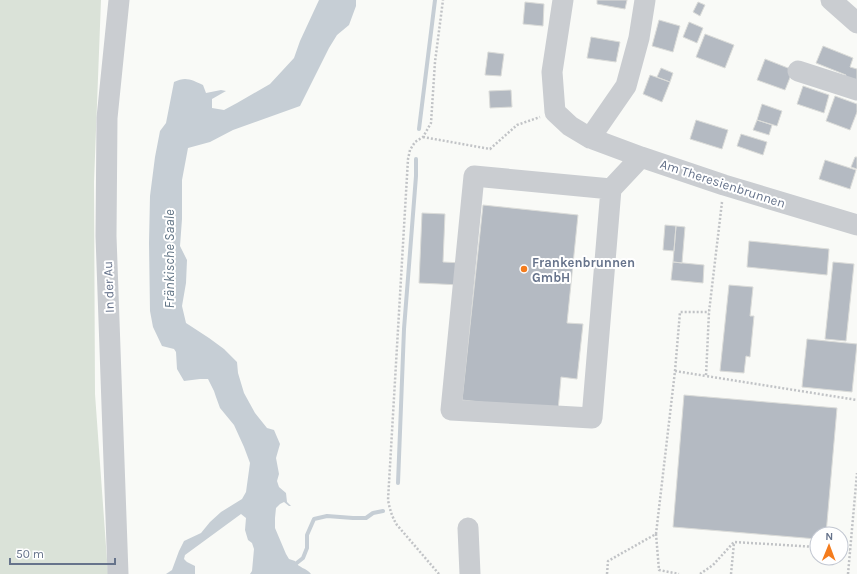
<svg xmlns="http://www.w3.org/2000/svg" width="857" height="574" font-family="Karla,sans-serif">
	<rect width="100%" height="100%" fill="#f9faf7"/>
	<path fill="#dae2d8" d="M 0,0 L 101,0 L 94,182 L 95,394 L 108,574 L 0,574 Z"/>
	<path fill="#c6ced5" d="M 319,0 L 356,0 L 356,6 L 349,25 L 337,35 L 329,48 L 300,106 L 233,130 L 210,142 L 188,148 L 182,180 L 182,219 L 180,246 L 187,260 L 186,283 L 182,306 L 186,323 L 209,338 L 224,349 L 237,362 L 238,373 L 244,393 L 255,413 L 267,428 L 274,430 L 280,444 L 276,458 L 279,474 L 277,481 L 279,487 L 286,493 L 287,502 L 291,506 L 289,506 L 284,502 L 280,504 L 276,508 L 275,518 L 275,528 L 286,554 L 289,559 L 295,561 C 298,568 307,568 311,574 L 250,574 L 252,571 L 254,549 L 252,543 L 248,540 L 245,530 L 246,518 L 241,514 L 185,555 L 184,559 L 187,562 L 195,566 L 195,574 L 166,574 L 172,570 L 179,551 L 184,541 L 201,533 L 210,522 L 221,512 L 242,499 L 246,492 L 250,463 L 244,447 L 234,425 L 220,408 L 216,397 L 214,391 L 208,379 L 200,379 L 184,381 L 177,369 L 176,352 L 174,349 L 162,346 L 153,327 L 150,311 L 149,243 L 150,196 L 155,157 L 160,131 L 166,123 L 174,82 C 186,76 192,80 203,85 L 206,93 L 221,90 L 226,91 L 212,99 L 212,108 L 224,110 L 237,103 L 270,84 L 294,58 L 300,41 Z"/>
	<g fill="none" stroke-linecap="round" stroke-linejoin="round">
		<path stroke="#c6ced5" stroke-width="4" d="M 419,129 L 435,0
			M 398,483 L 404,329 L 416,176 L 416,159
			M 293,566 L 303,558 L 307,548 L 307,535 L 314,519 L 327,516 L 353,518 L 366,518 L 373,513 L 383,511"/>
	</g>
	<path fill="#b4bac2" stroke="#dbdcd9" d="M 597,0 L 627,0 L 625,9 L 597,4 Z
		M 525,2 L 544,4 L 543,26 L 523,24 Z
		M 698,2 L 705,5 L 700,16 L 693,12 Z
		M 659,20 L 680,26 L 673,52 L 652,46 Z
		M 689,22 L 703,28 L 697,43 L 683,37 Z
		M 705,34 L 734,45 L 725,68 L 696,57 Z
		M 591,37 L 620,42 L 616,62 L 587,58 Z
		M 823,46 L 853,58 L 850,67 L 857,69 L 857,83 L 845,79 L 846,75 L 816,63 Z
		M 488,52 L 504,54 L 501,76 L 485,75 Z
		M 765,59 L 793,70 L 785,90 L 757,80 Z
		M 661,68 L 673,73 L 670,82 L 657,77 Z
		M 650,75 L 670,82 L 662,102 L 643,94 Z
		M 803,86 L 829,95 L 824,113 L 797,104 Z
		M 511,90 L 512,107 L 490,108 L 489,91 Z
		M 835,96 L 857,104 L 857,112 L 850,130 L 826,121 Z
		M 762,104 L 782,111 L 777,126 L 757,120 Z
		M 696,120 L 728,130 L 722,149 L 690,139 Z
		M 757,120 L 772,125 L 769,135 L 753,130 Z
		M 741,134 L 767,142 L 763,155 L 737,146 Z
		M 855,157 L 857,157 L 857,169 L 851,167 Z
		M 825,160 L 856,170 L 850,189 L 819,179 Z
		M 483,205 L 578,215 L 567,323 L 583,324 L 577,379 L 561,377 L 558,411 L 462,400 Z
		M 422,213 L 445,214 L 443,262 L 462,263 L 461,285 L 419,283 Z
		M 665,225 L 676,226 L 674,251 L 663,250 Z
		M 676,226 L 685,227 L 682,263 L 673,262 Z
		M 749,241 L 829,249 L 827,275 L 747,267 Z
		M 673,262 L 704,265 L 703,283 L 671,280 Z
		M 833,262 L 854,264 L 846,341 L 825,339 Z
		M 729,285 L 753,287 L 750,316 L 754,316 L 750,357 L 746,356 L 744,373 L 720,371 Z
		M 807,339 L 857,344 L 852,392 L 802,387 Z
		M 684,395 L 837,408 L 826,534 L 817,534 L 817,539 L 673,527 Z"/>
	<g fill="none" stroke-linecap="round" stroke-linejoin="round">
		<path stroke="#c1c3c6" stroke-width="2.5" stroke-dasharray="2 2" stroke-linecap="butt" d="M 423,137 L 490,149 L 517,125 L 540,117
			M 722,202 L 709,312 L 706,376 L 857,400
			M 675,371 L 706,376
			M 656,534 L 675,371 L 680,312 L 709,312
			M 841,549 L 850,550
			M 439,574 L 397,525 C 392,517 390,510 388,500 L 408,159 L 410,150 L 415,142 L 423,137 L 431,123 L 435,62 L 443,0
			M 607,574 L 608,561 L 656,534 L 659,570 L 679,574
			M 700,574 L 713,565 L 734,542 L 817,547
			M 731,574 L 734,543
			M 848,574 L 857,473"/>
		<path stroke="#cacdd1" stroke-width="21" d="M 563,0 L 552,72 L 555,112 L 570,126 L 590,138 L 641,157 L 724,185 L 857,225
			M 831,0 L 857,23
			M 798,71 L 857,90
			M 590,138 L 626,86 L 639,38 L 645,0
			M 611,189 L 474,176 L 451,410 L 592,418 L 611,189 L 641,157
			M 468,528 L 470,574
			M 118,574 L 106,236 L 107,118 L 119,0"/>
	</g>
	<circle fill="#f47c1d" stroke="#fff" stroke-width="1.5" cx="524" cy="269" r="4"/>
	<g text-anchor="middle" stroke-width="4" stroke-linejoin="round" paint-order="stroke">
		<g font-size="13" fill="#66738b" stroke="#fff">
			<text transform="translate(723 183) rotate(18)" y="5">Am Theresienbrunnen</text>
			<text transform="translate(108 287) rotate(-92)" y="5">In der Au</text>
		</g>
		<g font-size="13" font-weight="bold" fill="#66738b" stroke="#fff" text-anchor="start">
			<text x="532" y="267">Frankenbrunnen<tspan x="532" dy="15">GmbH</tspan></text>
		</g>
		<g font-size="14" font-style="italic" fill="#627586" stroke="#fff">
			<text transform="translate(169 259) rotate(-90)" y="5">Fränkische Saale</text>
		</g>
	</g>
	<g transform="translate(829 546) rotate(1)"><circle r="19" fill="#ffffff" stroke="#c2c7d1"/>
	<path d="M0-3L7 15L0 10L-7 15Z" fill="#f47c1d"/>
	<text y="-6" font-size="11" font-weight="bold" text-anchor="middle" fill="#66738b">N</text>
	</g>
	<path d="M10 558v6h105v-6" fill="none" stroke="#66738b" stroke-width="2"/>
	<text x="16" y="558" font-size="12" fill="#66738b" stroke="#ffffff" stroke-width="3" paint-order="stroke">50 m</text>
</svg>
